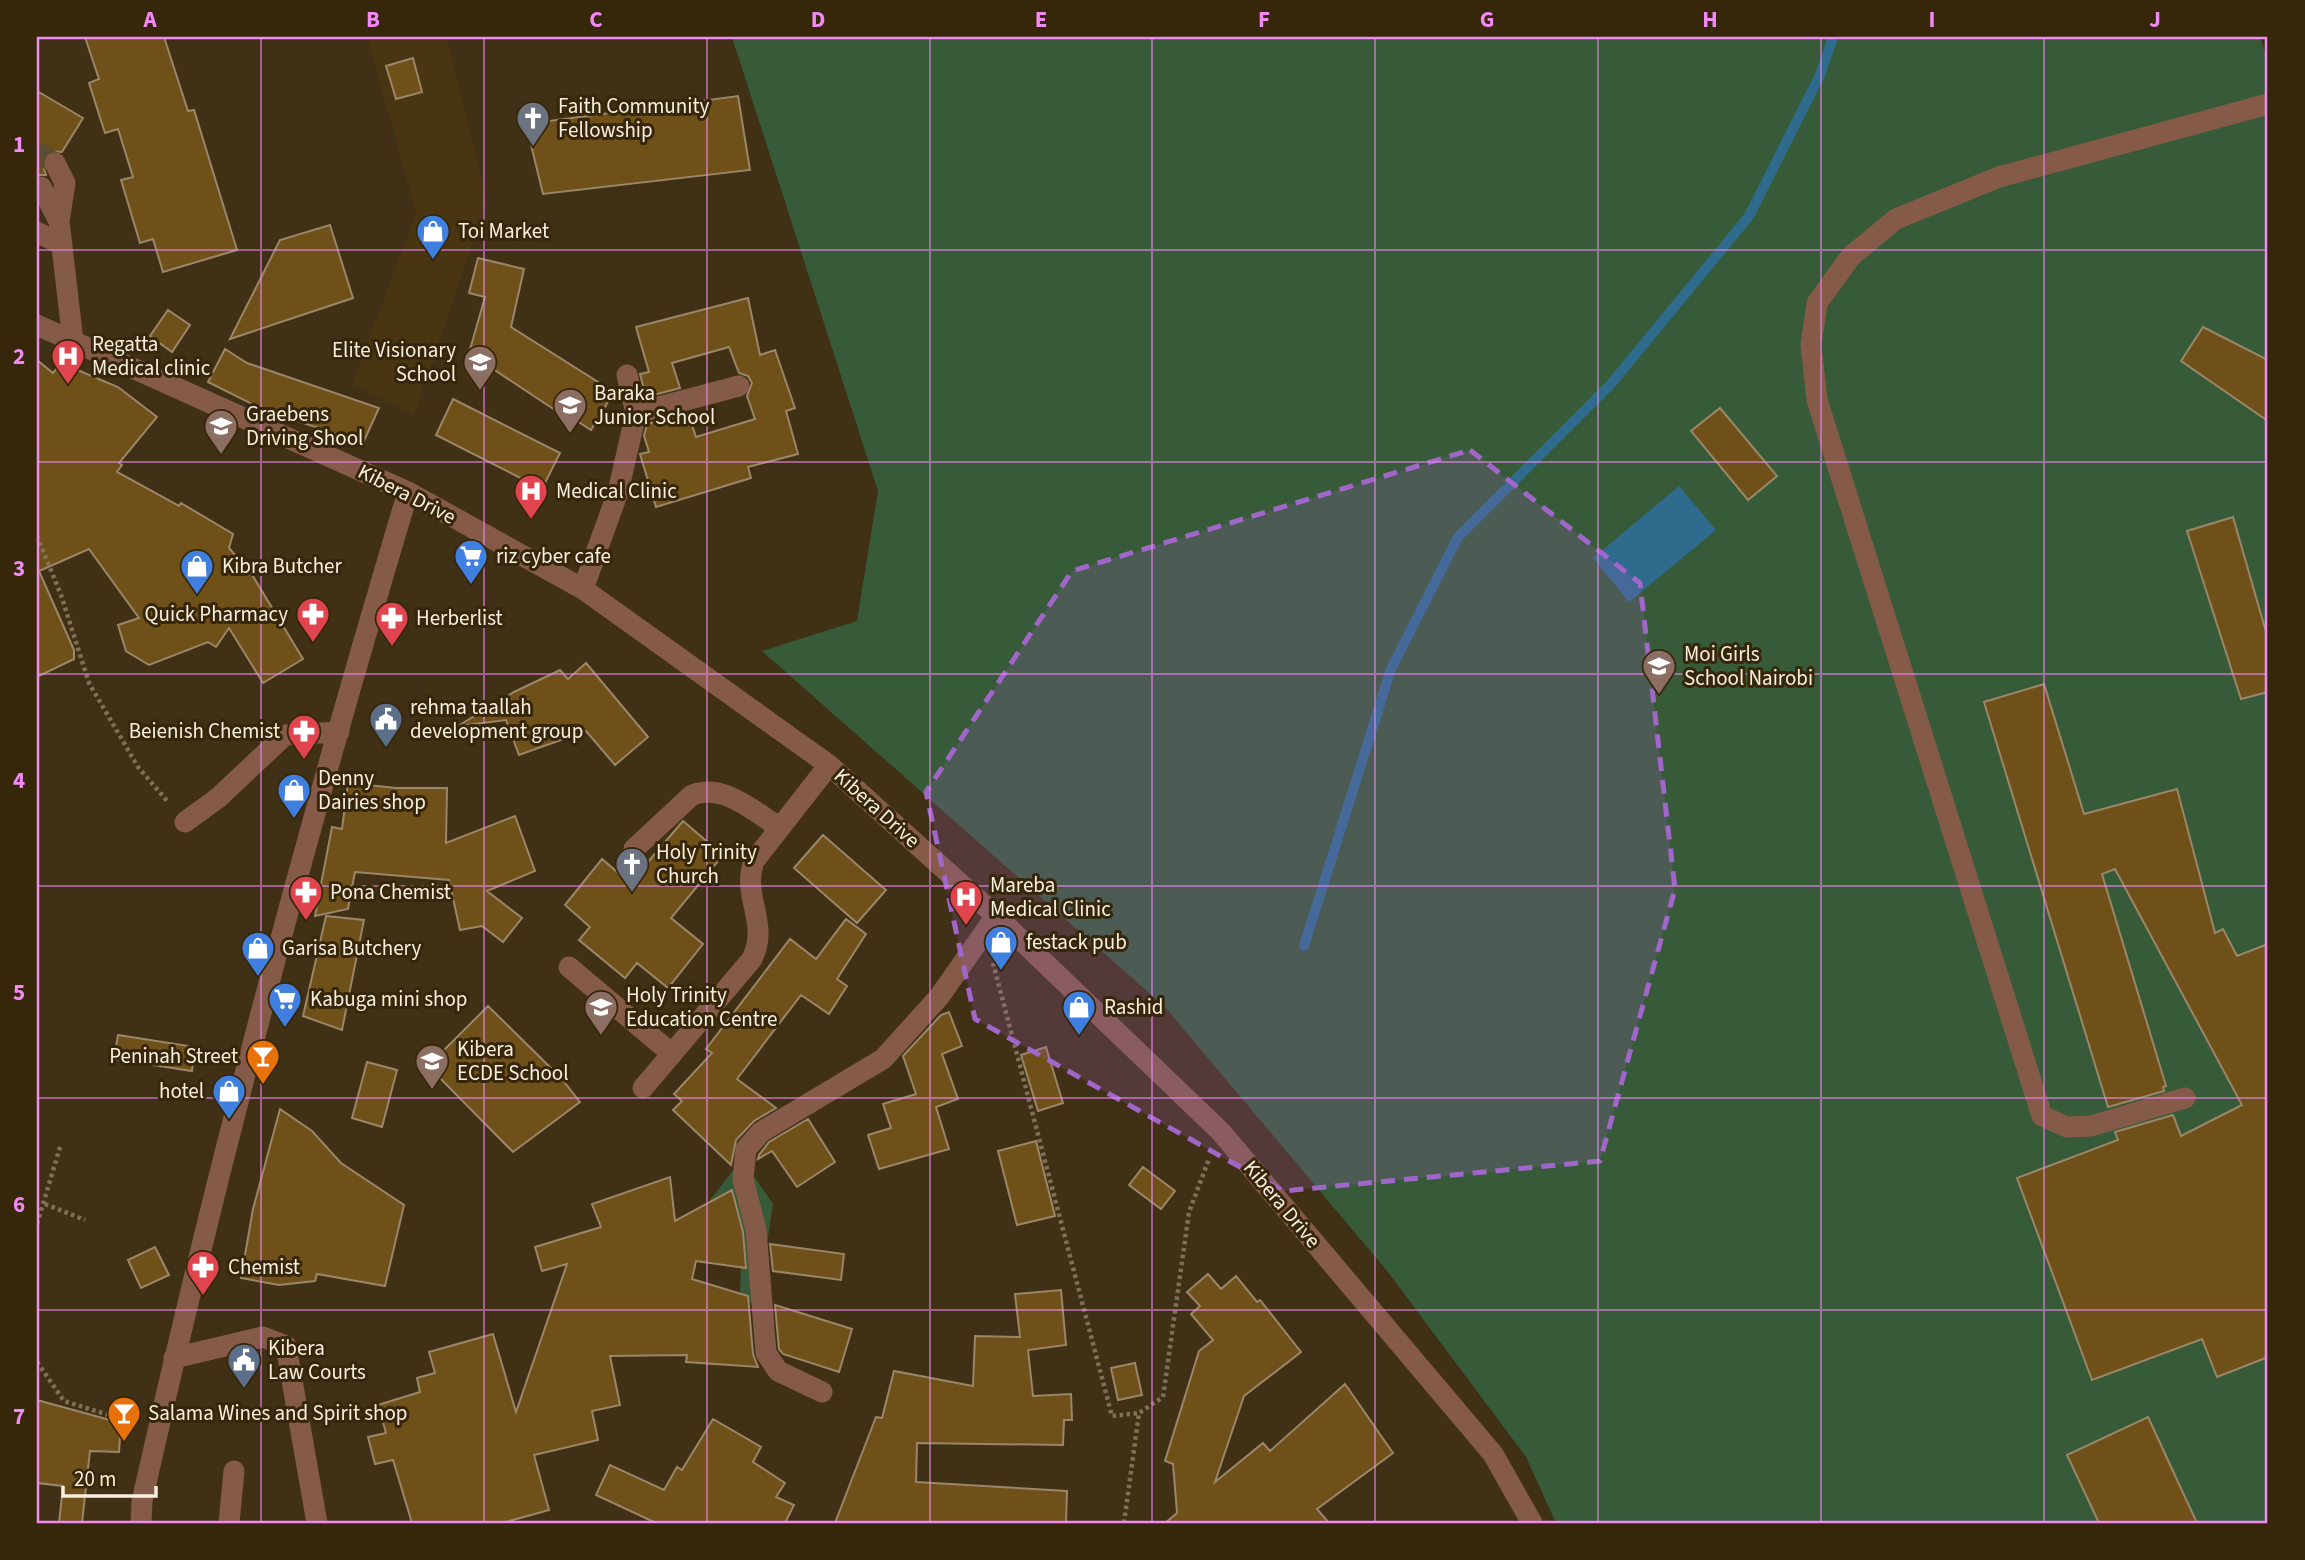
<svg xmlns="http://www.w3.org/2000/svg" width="2305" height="1560" font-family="'Source Sans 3',sans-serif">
	<rect width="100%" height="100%" fill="#403015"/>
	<path fill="#493512" d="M 367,37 L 447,37 L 487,202 L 414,415 L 352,384 L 416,213 Z"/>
	<path fill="#375b38" d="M 732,37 L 2260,37 L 2268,60 L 2268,1523 L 1556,1523 L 1526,1457 L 1388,1272 L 1165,1007 L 762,651 L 857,621 L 878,491 Z
		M 742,1159 L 773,1204 L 758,1303 L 740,1302 L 741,1249 L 716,1247 L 710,1200 Z"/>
	<path fill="#2f6b8d" d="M 1679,486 L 1716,530 L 1629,602 L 1593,558 Z"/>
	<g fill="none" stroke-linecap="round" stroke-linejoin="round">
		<path stroke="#2f6b8d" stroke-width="10" d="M 1304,946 L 1391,669 L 1458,537 L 1611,384 L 1749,216 L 1820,75 L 1833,37"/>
	</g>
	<path fill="#6f5019" stroke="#9a8669" stroke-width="2" d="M 85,37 L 164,37 L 188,111 L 194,110 L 237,250 L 163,272 L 153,239 L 140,243 L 121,180 L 133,177 L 118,129 L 105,133 L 89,83 L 99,79 Z
		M 413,58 L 422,92 L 396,99 L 386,66 Z
		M 37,91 L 83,118 L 62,152 L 50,151 L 44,156 L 42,163 L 46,175 L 37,175 Z
		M 738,96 L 750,170 L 543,194 L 526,124 Z
		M 330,225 L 353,298 L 230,339 L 280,240 Z
		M 478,258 L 524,269 L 511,327 L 614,392 L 591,430 L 577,421 L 576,424 L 469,353 L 485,297 L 469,293 Z
		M 748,298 L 760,355 L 775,350 L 795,408 L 786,411 L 798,454 L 748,467 L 751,478 L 656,507 L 640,454 L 649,452 L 644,436 L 647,424 L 688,413 L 696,437 L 755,419 L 747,396 L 752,383 L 748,376 L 739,373 L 729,347 L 672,363 L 680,388 L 646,397 L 640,374 L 649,372 L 636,327 Z
		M 168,310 L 190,325 L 172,352 L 150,336 Z
		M 2203,327 L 2268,360 L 2268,421 L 2181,361 Z
		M 225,349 L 247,363 L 379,408 L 363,443 L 262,409 L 208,382 Z
		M 37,360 L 53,373 L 61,363 L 118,387 L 157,417 L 119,463 L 122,465 L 117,472 L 179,506 L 181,503 L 233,534 L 229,548 L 251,573 L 303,659 L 263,683 L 229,628 L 216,647 L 208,642 L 149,665 L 126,651 L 118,625 L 139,618 L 89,549 L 39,571 L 74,650 L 74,659 L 37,677 Z
		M 453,399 L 560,453 L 542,489 L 436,435 Z
		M 1720,408 L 1777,476 L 1748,500 L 1691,431 Z
		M 2233,517 L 2268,639 L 2268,692 L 2241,699 L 2187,531 Z
		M 586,663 L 648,737 L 615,765 L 586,731 L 519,755 L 506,720 L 458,726 L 514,692 L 560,670 L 568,679 Z
		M 2044,684 L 2084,814 L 2177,789 L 2215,933 L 2223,929 L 2237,956 L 2268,944 L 2268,1357 L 2217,1377 L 2202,1339 L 2092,1380 L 2017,1178 L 2118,1140 L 2115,1132 L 2173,1115 L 2181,1136 L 2242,1105 L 2115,869 L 2102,874 L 2166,1086 L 2163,1087 L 2164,1091 L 2108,1107 L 1984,702 Z
		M 348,783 L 396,788 L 447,788 L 446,843 L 515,816 L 535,871 L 487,891 L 522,918 L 503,942 L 482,926 L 460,930 L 449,880 L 355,872 L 348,909 L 315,916 L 332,827 L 342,829 Z
		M 683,821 L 723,855 L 671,918 L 703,944 L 668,988 L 637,963 L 625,978 L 579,940 L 590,927 L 565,905 L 602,859 L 630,883 Z
		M 823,835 L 886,890 L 857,923 L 794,868 Z
		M 326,916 L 364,920 L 342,1030 L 303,1016 Z
		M 846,919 L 866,934 L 837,979 L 847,986 L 829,1014 L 801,995 L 737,1079 L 776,1108 L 754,1121 L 736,1140 L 731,1165 L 673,1110 L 682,1101 L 674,1094 L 712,1053 L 706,1049 L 790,939 L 816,959 Z
		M 488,1006 L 561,1078 L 580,1102 L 513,1152 L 428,1066 Z
		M 949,1012 L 962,1046 L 942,1054 L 958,1099 L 936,1107 L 949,1149 L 879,1169 L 868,1135 L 891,1128 L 883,1104 L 916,1094 L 903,1056 L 941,1015 Z
		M 118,1035 L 195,1047 L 192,1071 L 114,1059 Z
		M 1046,1047 L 1063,1103 L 1038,1111 L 1021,1055 Z
		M 367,1062 L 397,1070 L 382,1127 L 352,1118 Z
		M 280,1109 L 312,1131 L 341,1163 L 404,1205 L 385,1286 L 317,1274 L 315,1281 L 279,1285 L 241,1278 L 253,1209 Z
		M 808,1119 L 835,1162 L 797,1187 L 772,1151 L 758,1159 L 759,1155 L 769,1142 Z
		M 1036,1141 L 1055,1216 L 1017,1225 L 998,1151 Z
		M 1143,1167 L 1175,1191 L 1161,1209 L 1129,1185 Z
		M 670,1177 L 675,1221 L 732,1190 L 743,1232 L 746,1268 L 696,1261 L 692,1279 L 748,1296 L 753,1354 L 758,1367 L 686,1362 L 687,1355 L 610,1356 L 620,1405 L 592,1411 L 598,1440 L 534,1455 L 549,1510 L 502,1523 L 412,1523 L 393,1460 L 375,1464 L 368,1437 L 386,1433 L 378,1405 L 420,1392 L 417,1378 L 435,1373 L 429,1352 L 493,1334 L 516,1412 L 567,1264 L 542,1271 L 535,1247 L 601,1227 L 592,1204 Z
		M 770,1244 L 844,1254 L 841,1280 L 773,1271 Z
		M 155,1247 L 169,1275 L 141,1288 L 128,1260 Z
		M 1208,1274 L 1221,1289 L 1236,1276 L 1257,1302 L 1260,1300 L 1301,1352 L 1244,1396 L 1215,1482 L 1263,1443 L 1270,1451 L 1345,1384 L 1393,1453 L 1317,1509 L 1329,1523 L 1165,1523 L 1177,1513 L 1173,1464 L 1165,1461 L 1199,1351 L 1213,1340 L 1191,1314 L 1200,1306 L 1187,1292 Z
		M 1061,1290 L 1066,1345 L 1028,1350 L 1033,1396 L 1071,1394 L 1072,1420 L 1064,1420 L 1063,1445 L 917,1443 L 916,1482 L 1067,1491 L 1066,1523 L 835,1523 L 876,1417 L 882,1418 L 894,1371 L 973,1386 L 975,1336 L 1020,1337 L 1015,1294 Z
		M 775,1305 L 852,1329 L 839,1372 L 783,1354 L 779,1349 Z
		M 1135,1363 L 1142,1395 L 1118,1400 L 1111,1368 Z
		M 37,1400 L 121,1423 L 119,1452 L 90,1451 L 82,1523 L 59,1523 L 63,1486 L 37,1483 Z
		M 2148,1417 L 2197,1523 L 2099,1523 L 2067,1455 Z
		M 713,1419 L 761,1447 L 753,1462 L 785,1483 L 776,1497 L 794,1505 L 785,1523 L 656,1523 L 596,1495 L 610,1465 L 664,1490 L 677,1467 L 682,1470 Z"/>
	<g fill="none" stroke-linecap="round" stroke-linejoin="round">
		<path stroke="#5c4d33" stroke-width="21" stroke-dasharray="21 10" stroke-linecap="butt" d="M 37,152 L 55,163"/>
		<path stroke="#7e7059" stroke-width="4.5" stroke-dasharray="3.5 3.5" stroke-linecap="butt" d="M 37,536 L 61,595 L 89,683 L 138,767 L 168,802
			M 993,963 L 1112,1416 L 1139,1413
			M 45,1204 L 85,1220
			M 37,1224 L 61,1144
			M 37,1362 L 64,1401 L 134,1423
			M 1124,1523 L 1139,1413 L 1163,1397 L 1189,1212 L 1209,1159"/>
		<path stroke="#855a48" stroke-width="21" d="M 55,163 L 65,183 L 59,221
			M 41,187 L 59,221 L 73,341
			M 37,232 L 62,245
			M 37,325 L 408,492 L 583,589 L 829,765 L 996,916 L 1221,1132 L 1493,1454 L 1532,1523
			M 627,375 L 636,413
			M 583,589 L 618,492 L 636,413 L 739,386
			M 185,822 L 218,798 L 285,735 L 339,732
			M 634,849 L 692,795 C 724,783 753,811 779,827
			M 569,967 L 672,1054
			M 643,1088 L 752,959 C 770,922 741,897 754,861 L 829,765
			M 2185,1098 L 2091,1126 L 2067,1127 L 2042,1116 L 1817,400 L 1811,345 L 1817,303 L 1851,256 L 1896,219 L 1999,177 L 2268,104
			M 174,1358 L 263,1337 L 286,1346 L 317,1523
			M 822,1392 L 778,1371 L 766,1353 L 756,1230 L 743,1179 L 746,1149 L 761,1132 L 883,1059 L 939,997 L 996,916
			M 141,1523 L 142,1501 C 218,1162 308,825 408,492
			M 229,1523 L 234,1471"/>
	</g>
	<path fill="#a166c9" fill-opacity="0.2" stroke="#a166c9" stroke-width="5" stroke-dasharray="14 9" stroke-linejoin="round" d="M 1470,450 L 1640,583 L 1675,889 L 1600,1161 L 1283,1191 L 975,1019 L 926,792 L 1072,571 Z"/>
	<path fill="none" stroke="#f18af4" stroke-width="2" stroke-opacity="0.55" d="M 261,37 L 261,1523M 484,37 L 484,1523M 707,37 L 707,1523M 930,37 L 930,1523M 1152,37 L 1152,1523M 1375,37 L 1375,1523M 1598,37 L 1598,1523M 1821,37 L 1821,1523M 2044,37 L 2044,1523M 37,250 L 2268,250M 37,462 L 2268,462M 37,674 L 2268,674M 37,886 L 2268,886M 37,1098 L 2268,1098M 37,1310 L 2268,1310"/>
	<defs>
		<symbol id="church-pin" viewBox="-11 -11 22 30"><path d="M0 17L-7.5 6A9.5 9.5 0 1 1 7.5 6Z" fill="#6b7280" stroke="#36260a"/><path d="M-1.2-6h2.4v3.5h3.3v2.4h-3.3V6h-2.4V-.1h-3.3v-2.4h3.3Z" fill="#fff"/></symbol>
		<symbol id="shop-pin" viewBox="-11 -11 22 30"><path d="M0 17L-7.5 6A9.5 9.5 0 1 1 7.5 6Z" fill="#3f7fe0" stroke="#36260a"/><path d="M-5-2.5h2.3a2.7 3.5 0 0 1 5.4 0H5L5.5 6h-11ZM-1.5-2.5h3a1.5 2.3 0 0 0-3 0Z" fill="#fff"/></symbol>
		<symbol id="hospital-pin" viewBox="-11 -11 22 30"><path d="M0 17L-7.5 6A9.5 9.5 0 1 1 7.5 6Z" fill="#e0444e" stroke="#36260a"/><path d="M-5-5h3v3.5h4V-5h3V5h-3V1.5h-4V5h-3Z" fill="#fff"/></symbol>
		<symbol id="school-pin" viewBox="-11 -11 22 30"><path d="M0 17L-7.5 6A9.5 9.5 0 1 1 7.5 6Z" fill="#8d6e63" stroke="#36260a"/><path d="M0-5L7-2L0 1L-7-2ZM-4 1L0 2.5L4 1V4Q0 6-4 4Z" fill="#fff"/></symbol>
		<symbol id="supermarket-pin" viewBox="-11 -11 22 30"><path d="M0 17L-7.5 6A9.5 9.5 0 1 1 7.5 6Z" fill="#3f7fe0" stroke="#36260a"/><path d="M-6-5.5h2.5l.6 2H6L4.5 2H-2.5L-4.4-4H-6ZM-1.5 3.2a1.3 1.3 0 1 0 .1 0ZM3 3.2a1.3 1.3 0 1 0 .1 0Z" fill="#fff"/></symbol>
		<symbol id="pharmacy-pin" viewBox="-11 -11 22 30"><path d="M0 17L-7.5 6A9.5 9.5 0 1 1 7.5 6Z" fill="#e0444e" stroke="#36260a"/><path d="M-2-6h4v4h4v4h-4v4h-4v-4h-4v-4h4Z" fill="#fff"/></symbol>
		<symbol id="civic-pin" viewBox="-11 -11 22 30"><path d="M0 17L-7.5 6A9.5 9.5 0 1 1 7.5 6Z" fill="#5c6f8a" stroke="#36260a"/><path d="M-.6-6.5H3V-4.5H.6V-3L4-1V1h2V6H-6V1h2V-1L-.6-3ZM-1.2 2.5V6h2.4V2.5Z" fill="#fff"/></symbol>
		<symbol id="bar-pin" viewBox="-11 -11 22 30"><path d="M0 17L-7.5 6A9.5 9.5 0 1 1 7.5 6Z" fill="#e8710a" stroke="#36260a"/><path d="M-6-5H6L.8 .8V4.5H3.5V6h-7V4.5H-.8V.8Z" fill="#fff"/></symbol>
	</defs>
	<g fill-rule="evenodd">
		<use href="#church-pin" x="514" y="99" width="38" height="52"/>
		<use href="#shop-pin" x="414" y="212" width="38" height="52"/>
		<use href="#hospital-pin" x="49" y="337" width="38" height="52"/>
		<use href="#school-pin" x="461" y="343" width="38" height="52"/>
		<use href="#school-pin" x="551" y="386" width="38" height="52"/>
		<use href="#school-pin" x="202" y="407" width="38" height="52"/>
		<use href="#hospital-pin" x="512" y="472" width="38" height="52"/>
		<use href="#supermarket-pin" x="452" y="537" width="38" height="52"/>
		<use href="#shop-pin" x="178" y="547" width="38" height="52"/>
		<use href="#pharmacy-pin" x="294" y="595" width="38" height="52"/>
		<use href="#pharmacy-pin" x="373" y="599" width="38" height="52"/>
		<use href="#school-pin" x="1640" y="647" width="38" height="52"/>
		<use href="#civic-pin" x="367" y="700" width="38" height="52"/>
		<use href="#pharmacy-pin" x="285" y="712" width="38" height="52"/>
		<use href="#shop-pin" x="275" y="771" width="38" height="52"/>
		<use href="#church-pin" x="613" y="845" width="38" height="52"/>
		<use href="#pharmacy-pin" x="287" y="873" width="38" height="52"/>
		<use href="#hospital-pin" x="947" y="878" width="38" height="52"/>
		<use href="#shop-pin" x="982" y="923" width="38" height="52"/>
		<use href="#shop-pin" x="239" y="929" width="38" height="52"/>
		<use href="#supermarket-pin" x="266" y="980" width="38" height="52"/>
		<use href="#school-pin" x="582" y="988" width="38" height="52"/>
		<use href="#shop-pin" x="1060" y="988" width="38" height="52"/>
		<use href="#bar-pin" x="244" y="1037" width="38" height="52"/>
		<use href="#school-pin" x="413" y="1042" width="38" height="52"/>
		<use href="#shop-pin" x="210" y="1072" width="38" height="52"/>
		<use href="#pharmacy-pin" x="184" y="1248" width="38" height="52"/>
		<use href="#civic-pin" x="225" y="1341" width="38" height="52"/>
		<use href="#bar-pin" x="105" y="1394" width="38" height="52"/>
	</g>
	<g text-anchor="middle" stroke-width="6" stroke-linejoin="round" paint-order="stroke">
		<g font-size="21" fill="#f9efdf" stroke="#36260a" text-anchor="start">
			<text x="558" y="113">Faith Community<tspan x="558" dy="24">Fellowship</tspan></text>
			<text x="458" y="238">Toi Market</text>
			<text x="92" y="351">Regatta<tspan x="92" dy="24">Medical clinic</tspan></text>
			<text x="456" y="357" text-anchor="end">Elite Visionary<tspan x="456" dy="24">School</tspan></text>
			<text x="594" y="400">Baraka<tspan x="594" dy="24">Junior School</tspan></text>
			<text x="246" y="421">Graebens<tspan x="246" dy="24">Driving Shool</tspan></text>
			<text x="556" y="498">Medical Clinic</text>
			<text x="496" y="563">riz cyber cafe</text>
			<text x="222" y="573">Kibra Butcher</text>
			<text x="288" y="621" text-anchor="end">Quick Pharmacy</text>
			<text x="416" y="625">Herberlist</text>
			<text x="1684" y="661">Moi Girls<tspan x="1684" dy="24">School Nairobi</tspan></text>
			<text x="410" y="714">rehma taallah<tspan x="410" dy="24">development group</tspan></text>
			<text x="280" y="738" text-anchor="end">Beienish Chemist</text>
			<text x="318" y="785">Denny<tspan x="318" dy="24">Dairies shop</tspan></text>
			<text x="656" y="859">Holy Trinity<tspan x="656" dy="24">Church</tspan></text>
			<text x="990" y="892">Mareba<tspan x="990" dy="24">Medical Clinic</tspan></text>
			<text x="330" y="899">Pona Chemist</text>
			<text x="1026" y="949">festack pub</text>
			<text x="282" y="955">Garisa Butchery</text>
			<text x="626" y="1002">Holy Trinity<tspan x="626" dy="24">Education Centre</tspan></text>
			<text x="310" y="1006">Kabuga mini shop</text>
			<text x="1104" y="1014">Rashid</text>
			<text x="457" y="1056">Kibera<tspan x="457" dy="24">ECDE School</tspan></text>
			<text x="238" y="1063" text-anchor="end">Peninah Street</text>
			<text x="204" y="1098" text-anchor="end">hotel</text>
			<text x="228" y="1274">Chemist</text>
			<text x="268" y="1355">Kibera<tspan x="268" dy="24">Law Courts</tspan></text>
			<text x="148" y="1420">Salama Wines and Spirit shop</text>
		</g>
		<g font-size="21" fill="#f9efdf" stroke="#36260a">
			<text transform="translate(407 494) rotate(27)" y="7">Kibera Drive</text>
			<text transform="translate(877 808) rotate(42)" y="7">Kibera Drive</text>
			<text transform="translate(1282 1204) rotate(50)" y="7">Kibera Drive</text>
		</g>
	</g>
	<rect width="2305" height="1560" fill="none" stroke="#36260a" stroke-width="77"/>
	<path d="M63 1486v10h93v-10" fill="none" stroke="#f9efdf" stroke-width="3.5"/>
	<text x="74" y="1486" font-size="21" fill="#f9efdf" stroke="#36260a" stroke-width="5" paint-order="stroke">20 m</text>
	<rect x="38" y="38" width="2228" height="1484" fill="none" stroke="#f18af4" stroke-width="2.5"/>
	<g font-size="23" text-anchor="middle" font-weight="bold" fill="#f18af4">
		<text x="150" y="27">A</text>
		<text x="373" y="27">B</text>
		<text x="596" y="27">C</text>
		<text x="818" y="27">D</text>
		<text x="1041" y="27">E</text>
		<text x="1264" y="27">F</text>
		<text x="1487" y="27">G</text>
		<text x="1710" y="27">H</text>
		<text x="1932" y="27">I</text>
		<text x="2155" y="27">J</text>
		<text x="19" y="152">1</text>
		<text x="19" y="364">2</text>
		<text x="19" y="576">3</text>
		<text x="19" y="788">4</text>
		<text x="19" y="1000">5</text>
		<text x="19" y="1212">6</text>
		<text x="19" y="1424">7</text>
	</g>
</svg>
